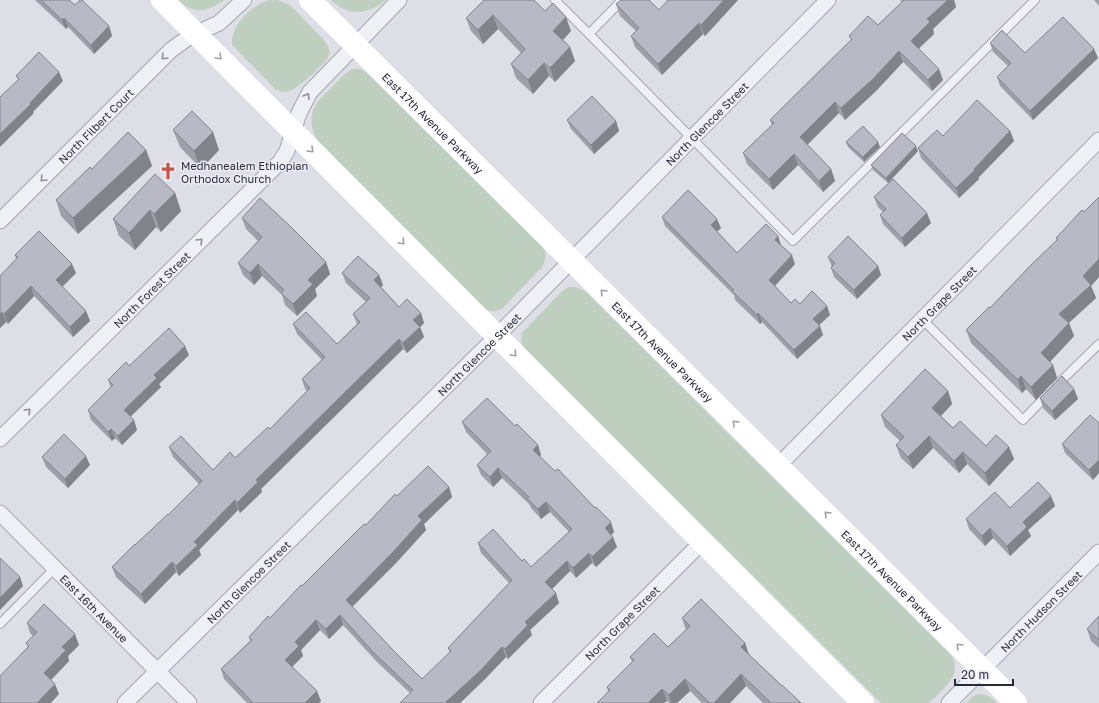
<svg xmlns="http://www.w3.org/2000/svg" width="1099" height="703" viewBox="0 0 1099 703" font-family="'Golos Text',sans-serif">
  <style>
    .green { fill: #bfcfbf }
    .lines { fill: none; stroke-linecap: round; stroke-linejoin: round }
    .service-casing { stroke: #a3a4b0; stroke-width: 10 }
    .minor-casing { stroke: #a3a4b0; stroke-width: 17 }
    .service { stroke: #eff0f5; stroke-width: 8 }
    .minor { stroke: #eff0f5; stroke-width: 15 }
    .secondary { stroke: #fff; stroke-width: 22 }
    .wall { fill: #9e9fa9 }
    .shaded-wall { fill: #81828a }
    .building { fill: #b8b9c5; stroke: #81828a }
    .oneway { stroke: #8c8d98 }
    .oneway2 { stroke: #9e9fa7 }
    .labels { text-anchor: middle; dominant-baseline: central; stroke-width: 3; stroke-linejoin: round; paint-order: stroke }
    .street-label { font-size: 11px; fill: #282a3c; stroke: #ecedf4 }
    .poi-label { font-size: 11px; fill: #282a3c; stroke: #ecedf4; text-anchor: start }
  </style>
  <rect width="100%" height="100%" fill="#dddee6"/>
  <path class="green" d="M179,0H224C208,12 193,15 179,0Z
    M269,0H278L291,6L322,38C326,43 331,49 329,55C328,62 297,89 290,91C284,93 280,91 275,89L232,45C231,25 250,6 269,0Z
    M331,0H386C367,15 349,17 331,0Z
    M352,69H360L366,72L543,247C547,255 546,259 542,267L504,307C496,312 493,313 485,309L318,142C305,118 312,105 331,88C338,81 344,74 352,69Z
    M569,287H576L585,291L951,655C964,675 942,690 929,703H881L524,348L521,341L522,333L562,291Z
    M978,694C987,694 991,697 997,703H966L972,697Z"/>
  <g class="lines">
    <g class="service-casing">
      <path id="service" d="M555,0L589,34L622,0
        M589,34L793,241L1035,0
        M923,320L1023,420L1047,395
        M1057,385L1099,344
        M0,624L55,568"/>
    </g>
    <g class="minor-casing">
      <g id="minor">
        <path id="s1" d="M0,221L171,50L189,37L219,23L244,0"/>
        <path id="s2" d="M0,439L280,162L287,151L299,113L310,92L399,0"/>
        <path id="s3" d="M778,466L1099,140"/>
        <path id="s4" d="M0,513L189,703"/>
        <path id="s5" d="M125,703L497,336L828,0"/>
        <path id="s6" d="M541,703L703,541"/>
        <path id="s7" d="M949,703L1099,552"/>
      </g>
    </g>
    <use href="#service" class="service"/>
    <use href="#minor" class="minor"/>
    <g class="secondary">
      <path d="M162,0L863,703"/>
      <path id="s8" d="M310,0L1016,703"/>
    </g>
  </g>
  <path class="wall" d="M35,0H69L75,5L109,26L112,36L94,54L68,27L66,29Z
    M738,0L705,36L703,34L662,75L635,47L631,36L636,31L620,16L616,4L659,10Z
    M900,0H954L956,7L933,29L934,34L919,48L943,80L932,91L903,62L877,90L845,120L839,113L807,145L831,169L835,181L823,192L798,165L773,190L747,164L743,153L772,125L770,120L851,40L849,36L878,25L902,2Z
    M1094,0H1099V6Z
    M545,11L571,31L563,40L570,47L575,61L555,82L549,76L533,94L516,78L511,64L521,53L498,29L483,44L471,31L466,18Z
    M990,43L1025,53L1094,49L1098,58L1033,120L1000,86L997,77L1008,66L993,52Z
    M567,120L616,121L619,131L594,154L571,129Z
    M173,130L219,150L201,169L180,147Z
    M1010,131L1014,141L978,178L979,179L959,198L921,158L918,148L943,136Z
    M846,142L880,147L864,162L848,147Z
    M146,150L152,166L78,234L61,216L56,200L92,169Z
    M918,151L888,183L873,170L871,165Z
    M175,193L181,211L161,232L156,227L135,250L119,236L113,219Z
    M874,197L931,223L905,247L883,224L880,215L883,212L878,207Z
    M1099,197V277L1091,286L1096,298L1069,323L1074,336L1050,362L1053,365L1057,378L1036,400L1026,389L1022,393L971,343L966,330L990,308L1057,240L1056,238Z
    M662,217L721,228L717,232L737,253L778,236L781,245L795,264L775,286L791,303L827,306L830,315L819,325L823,335L797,359L762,322L760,324L735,300L734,295L665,226Z
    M242,218L326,262L330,274L315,289L317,296L297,316L285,305L282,295L262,276L254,285L243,275L238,263L258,241L246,229Z
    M15,255L76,273L62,287L86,311L90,321L73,337L34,296L8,324L6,322L0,328V276L16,259Z
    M828,257L878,266L881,275L857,299L834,277L831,268L832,267Z
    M342,273L379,275L383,285L381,287L399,307L424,323L420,327L424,337L407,353L403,349L261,489L262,492L240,513L238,510L199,550L201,555L179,576L176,572L145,604L116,577L112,567L135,545L168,515L199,484L173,457L169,447L213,470L235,458L270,429L307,391L305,389L302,379L322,360L297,334L293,324L337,344L357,324L353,314L366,302L346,283Z
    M189,355L159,384L161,387L130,417L134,420L137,430L122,445L115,438L112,441L91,420L88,410L111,388L108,380L129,366Z
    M1074,389L1078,399L1055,420L1043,408L1040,398Z
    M948,391L952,404L941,416L953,428L986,446L1009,447L1014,459L989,486L967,464L959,473L933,448L913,469L901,458L896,445L900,441L885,427L881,415Z
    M1090,415L1093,480L1065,453L1062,444Z
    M462,422L515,426L538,445L541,455L540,457L614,532L611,535L617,547L596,567L592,563L576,578L570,571L552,589L559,603L530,630L532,635L508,659L506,657L485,679L460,703H400L410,693L377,662L343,625L329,639L320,630L301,650L303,656L292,666L321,701L319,703H247L224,679L221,669L250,641L249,637L270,618L397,496L449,487L452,497L424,524L426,530L396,563L352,607L392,649L422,679L450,653L448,648L509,583L481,553L478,543L522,561L531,567L569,532L550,512L541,519L531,508L529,504L502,478L493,487L481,475L477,465L487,454L466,432Z
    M42,457L90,465L68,488L46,467Z
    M1051,496L1055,506L1028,530L1031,536L1010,556L993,538L985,546L969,529L966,519L1010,508Z
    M1099,616V648L1091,641L1087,629Z
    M682,618L745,643L749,655L801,703H763L746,686L730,703H702L690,691L677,703H669L667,701L664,703H597L608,692L607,687L632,662L630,657L668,647L686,630Z
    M27,623L79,645L68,656L69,661L51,680L59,694L28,647L26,643L33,636L30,633Z"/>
  <path class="shaded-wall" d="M724,0H738L705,36L701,25Z
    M948,0H954L956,7L933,29L934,34L915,52L911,41L927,19Z
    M493,15L498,29L483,44L478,30Z
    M566,17L571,31L558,45L553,31Z
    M64,18L68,27L66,29L62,20Z
    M699,23L703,34L662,75L658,64Z
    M109,26L112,36L94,54L91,45Z
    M570,47L575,61L555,82L550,68Z
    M1094,49L1098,58L1033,120L1030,111Z
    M899,51L903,62L877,90L845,120L841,108Z
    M544,63L549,76L533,94L528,80Z
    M939,69L943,80L932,91L928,80Z
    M59,72L63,81L33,112L34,113L0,147V134Z
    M835,102L839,113L804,148L800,137Z
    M616,121L619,131L594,154L591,145Z
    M1010,131L1014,141L978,178L979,179L959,198L956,188Z
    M213,132L219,150L201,169L194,151Z
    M878,142L880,147L864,162L863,157Z
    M916,146L918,151L888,183L886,178Z
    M146,150L152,166L78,234L73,218Z
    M794,154L798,165L773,190L769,179Z
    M831,169L835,181L823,192L819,181Z
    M175,193L181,211L161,232L154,214Z
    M150,210L156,227L135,250L129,233Z
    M927,213L931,223L905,247L902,238Z
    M717,219L721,228L714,234L711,225Z
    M778,236L781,245L775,240Z
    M792,255L795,264L772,289L769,280Z
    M1099,259V277L1091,286L1096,298L1064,327L1059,314L1083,276Z
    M326,262L330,274L315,289L317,296L297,316L293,304L308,280Z
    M72,264L76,273L59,290L56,280Z
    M258,264L262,276L254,285L250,273Z
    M878,266L881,275L857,299L854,290Z
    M379,275L383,285L378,290L374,280Z
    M31,286L34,296L8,324L4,314Z
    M827,306L830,315L816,328L813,319Z
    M86,311L90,321L73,337L70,327Z
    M2,312L6,322L0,328V315Z
    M421,313L424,323L417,330L413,320Z
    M758,313L762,322L760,324L757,315Z
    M1069,323L1074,336L1046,366L1041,353Z
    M820,326L823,335L797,359L794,350Z
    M420,327L424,337L407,353L403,343Z
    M399,339L403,349L261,489L262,492L240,513L237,503L256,480Z
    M185,346L189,355L159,384L161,387L127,420L124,410L154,375Z
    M1053,365L1057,378L1036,400L1031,387Z
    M1021,376L1026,389L1022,393L1018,380Z
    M1074,389L1078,399L1055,420L1052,411Z
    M948,391L952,404L937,420L932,408Z
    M134,420L137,430L122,445L118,436Z
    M111,429L115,438L112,441L108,432Z
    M929,436L933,448L913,469L908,457Z
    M538,445L541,455L537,460L533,450Z
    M1009,447L1014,459L989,486L985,473Z
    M963,452L967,464L959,473L954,461Z
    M86,456L90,465L68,488L65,479Z
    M1099,460V473L1093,480L1089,470Z
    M498,468L502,478L493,487L490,477Z
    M449,487L452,497L424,524L426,530L396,563L349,610L346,600L418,516Z
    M1051,496L1055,506L1028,530L1031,536L1010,556L1007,546L1023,522Z
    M235,500L238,510L199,550L201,555L179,576L176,566L194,542Z
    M546,502L550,512L541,519L538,509Z
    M611,522L614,532L608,538L605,528Z
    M990,528L993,538L985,546L982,536Z
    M613,537L617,547L596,567L592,557Z
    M589,553L592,563L576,578L573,568Z
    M567,561L570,571L549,592L545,582Z
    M172,562L176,572L145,604L141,594Z
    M20,577L23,586L0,610V598Z
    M556,593L559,603L530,630L532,635L508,659L505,649L525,622Z
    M340,615L343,625L329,639L326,629Z
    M316,620L320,630L301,650L303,656L289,670L285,660L295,642Z
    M75,634L79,645L68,656L69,661L48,683L44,673L62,647Z
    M745,643L749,655L741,647Z
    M502,647L506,657L485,679L460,703H446V702Z
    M741,674L746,686L730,703H714Z
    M685,679L690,691L677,703H671L669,695Z
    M55,684L59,694L51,703H37Z
    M662,689L667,701L664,703H648Z
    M317,691L321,701L319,703H305Z"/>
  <path class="building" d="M41,0H69L75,5L80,0H82L109,26L91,45L64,18L62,20Z
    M484,0H534L545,11L553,3L566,17L553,31L570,47L550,68L544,63L528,80L511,64L525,49L493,15L478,30L466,18Z
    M621,0H649L659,10L668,0H724L701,25L699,23L658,64L631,36L639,28L616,4Z
    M904,0H948L927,19L930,22L911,41L939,69L928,80L899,51L873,79L841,108L835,102L800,137L831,169L819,181L794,154L769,179L743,153L774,123L770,120L852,39L849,36L868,16L878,25Z
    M1063,17L1094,49L1030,111L997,77L1011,63L990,43L1002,30L1025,53Z
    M39,52L59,72L30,103L31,104L0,134V97L19,79L16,76Z
    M592,96L616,121L591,145L567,120Z
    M977,100L1010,131L974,169L975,170L956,188L918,148L937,130L943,136Z
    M192,111L213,132L194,151L173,130Z
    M863,126L878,142L863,157L846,142Z
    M128,132L146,150L73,218L56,200L90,167L92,169Z
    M902,133L916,146L886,178L871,165Z
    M155,174L175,193L154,214L150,210L129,233L113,219Z
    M893,179L927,213L902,238L880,215L886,209L874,197Z
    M688,190L717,219L711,225L737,253L766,224L778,236L775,240L792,255L769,280L791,303L795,299L800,304L812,291L827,306L813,319L820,326L794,350L758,313L757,315L732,291L734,290L662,217Z
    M1099,197V259L1083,276L1091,285L1059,314L1069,323L1041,353L1053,365L1031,387L1021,376L1018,380L966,330L989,307L990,308L1030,266L1058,239L1056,238L1082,210L1084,212Z
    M260,198L290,226L326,262L308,280L313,284L293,304L281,293L284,290L258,264L250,273L238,263L262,237L242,218Z
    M39,231L72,264L56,280L86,311L70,327L31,286L4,314L2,312L0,315V276L18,257L15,255Z
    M848,236L878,266L854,290L831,268L835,263L828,257Z
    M358,256L379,275L374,280L399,307L407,299L421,313L413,320L420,327L403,343L399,339L256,480L258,482L237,503L235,500L194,542L198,545L176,566L172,562L141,594L112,567L135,544V545L168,514V515L202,481L169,447L181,436L213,470L230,452L235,458L268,427L270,429L310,388L302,379L325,357L293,324L306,312L337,344L360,322L353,314L370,298L342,273Z
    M169,328L185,346L154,375L157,378L124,410L134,420L118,436L111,429L108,432L88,410L113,385L108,380L126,362L129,366Z
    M925,369L948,391L932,408L953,428L960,421L986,446L996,435L1009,447L985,473L963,452L954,461L929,436L908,457L896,445L904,437L881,415Z
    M1062,376L1074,389L1052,411L1040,398Z
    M487,398L515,426L517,424L538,445L533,450L555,471L558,469L595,508L596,507L611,522L605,528L613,537L592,557L589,553L573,568L567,561L545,582L556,593L525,622L528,625L505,649L502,647L482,669L446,702L447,703H400L413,690L373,652L340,615L326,629L316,620L295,642L299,646L285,660L317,691L305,703H253L221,669L252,640L249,637L268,616L270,618L301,585L302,586L364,524L366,525L395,494L397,496L428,466L449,487L418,516L422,520L393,552L346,600L392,649L422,679L451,651L448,648L512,580L478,543L493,529L522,561L524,559L531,567L572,529L546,502L538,509L527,498L529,497L498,468L490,477L477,465L491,451L462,422Z
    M1090,415L1099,423V460L1089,470L1062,444Z
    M64,434L86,456L65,479L42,457Z
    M1038,482L1051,496L1023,522L1027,527L1007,546L990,528L982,536L966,519L995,492L1010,508Z
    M0,558L20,577L0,598Z
    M701,599L745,643L741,647L782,686V685L801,703H771L741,674L714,703H710L685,679L669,695L662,689L648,703H597L610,690L607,687L634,660L630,657L654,633L668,647L690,626L682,618Z
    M44,604L75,634L62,647L66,650L44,673L55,684L37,703H0V676L29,646L26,643L37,632L27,623Z
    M1099,616V640L1087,629Z"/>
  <defs><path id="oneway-chevron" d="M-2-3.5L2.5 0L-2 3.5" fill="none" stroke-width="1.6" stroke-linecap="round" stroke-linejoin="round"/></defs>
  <g class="oneway">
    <use href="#oneway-chevron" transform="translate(164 57) rotate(135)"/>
    <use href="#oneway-chevron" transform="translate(307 96) rotate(-60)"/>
    <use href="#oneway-chevron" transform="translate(43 179) rotate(135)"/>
    <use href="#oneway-chevron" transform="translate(200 241) rotate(-45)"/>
    <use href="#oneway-chevron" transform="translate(28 411) rotate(-45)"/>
  </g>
  <g class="oneway2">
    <use href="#oneway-chevron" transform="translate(219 57) rotate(45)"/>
    <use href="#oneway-chevron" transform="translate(311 150) rotate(45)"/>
    <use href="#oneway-chevron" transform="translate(402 242) rotate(45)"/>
    <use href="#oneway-chevron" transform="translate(603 292) rotate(-135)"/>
    <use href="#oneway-chevron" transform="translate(514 354) rotate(45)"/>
    <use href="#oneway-chevron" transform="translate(735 423) rotate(-135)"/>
    <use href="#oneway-chevron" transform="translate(827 514) rotate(-135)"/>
    <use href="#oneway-chevron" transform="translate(959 646) rotate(-135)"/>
  </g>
  <defs>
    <g id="church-bare" transform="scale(1.38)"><path d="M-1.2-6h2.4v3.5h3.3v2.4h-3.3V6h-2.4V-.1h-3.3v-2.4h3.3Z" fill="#c55748" stroke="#ecedf4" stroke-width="2.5" paint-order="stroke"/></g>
  </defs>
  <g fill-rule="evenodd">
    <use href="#church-bare" x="168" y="171"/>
  </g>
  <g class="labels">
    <g class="street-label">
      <text stroke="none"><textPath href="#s8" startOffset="174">East 17th Avenue Parkway</textPath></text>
      <text stroke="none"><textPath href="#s5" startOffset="821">North Glencoe Street</textPath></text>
      <text stroke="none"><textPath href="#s1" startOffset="135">North Filbert Court</textPath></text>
      <text stroke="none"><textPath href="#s2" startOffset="213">North Forest Street</textPath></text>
      <text stroke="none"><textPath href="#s3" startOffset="229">North Grape Street</textPath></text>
      <text stroke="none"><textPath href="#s8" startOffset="498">East 17th Avenue Parkway</textPath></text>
      <text stroke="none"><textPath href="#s5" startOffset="497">North Glencoe Street</textPath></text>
      <text stroke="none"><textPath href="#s8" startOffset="822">East 17th Avenue Parkway</textPath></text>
      <text stroke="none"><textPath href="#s5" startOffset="173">North Glencoe Street</textPath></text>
      <text stroke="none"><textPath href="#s4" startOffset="134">East 16th Avenue</textPath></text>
      <text stroke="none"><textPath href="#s7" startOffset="130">North Hudson Street</textPath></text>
      <text stroke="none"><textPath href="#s6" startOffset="114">North Grape Street</textPath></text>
    </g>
    <g class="poi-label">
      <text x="181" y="165">Medhanealem Ethiopian<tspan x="181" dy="13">Orthodox Church</tspan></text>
    </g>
  </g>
  <path d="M955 679v6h58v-6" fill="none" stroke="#282a3c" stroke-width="2"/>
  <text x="961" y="679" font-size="12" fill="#282a3c" stroke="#ecedf4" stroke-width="3" paint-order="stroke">20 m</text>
</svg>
